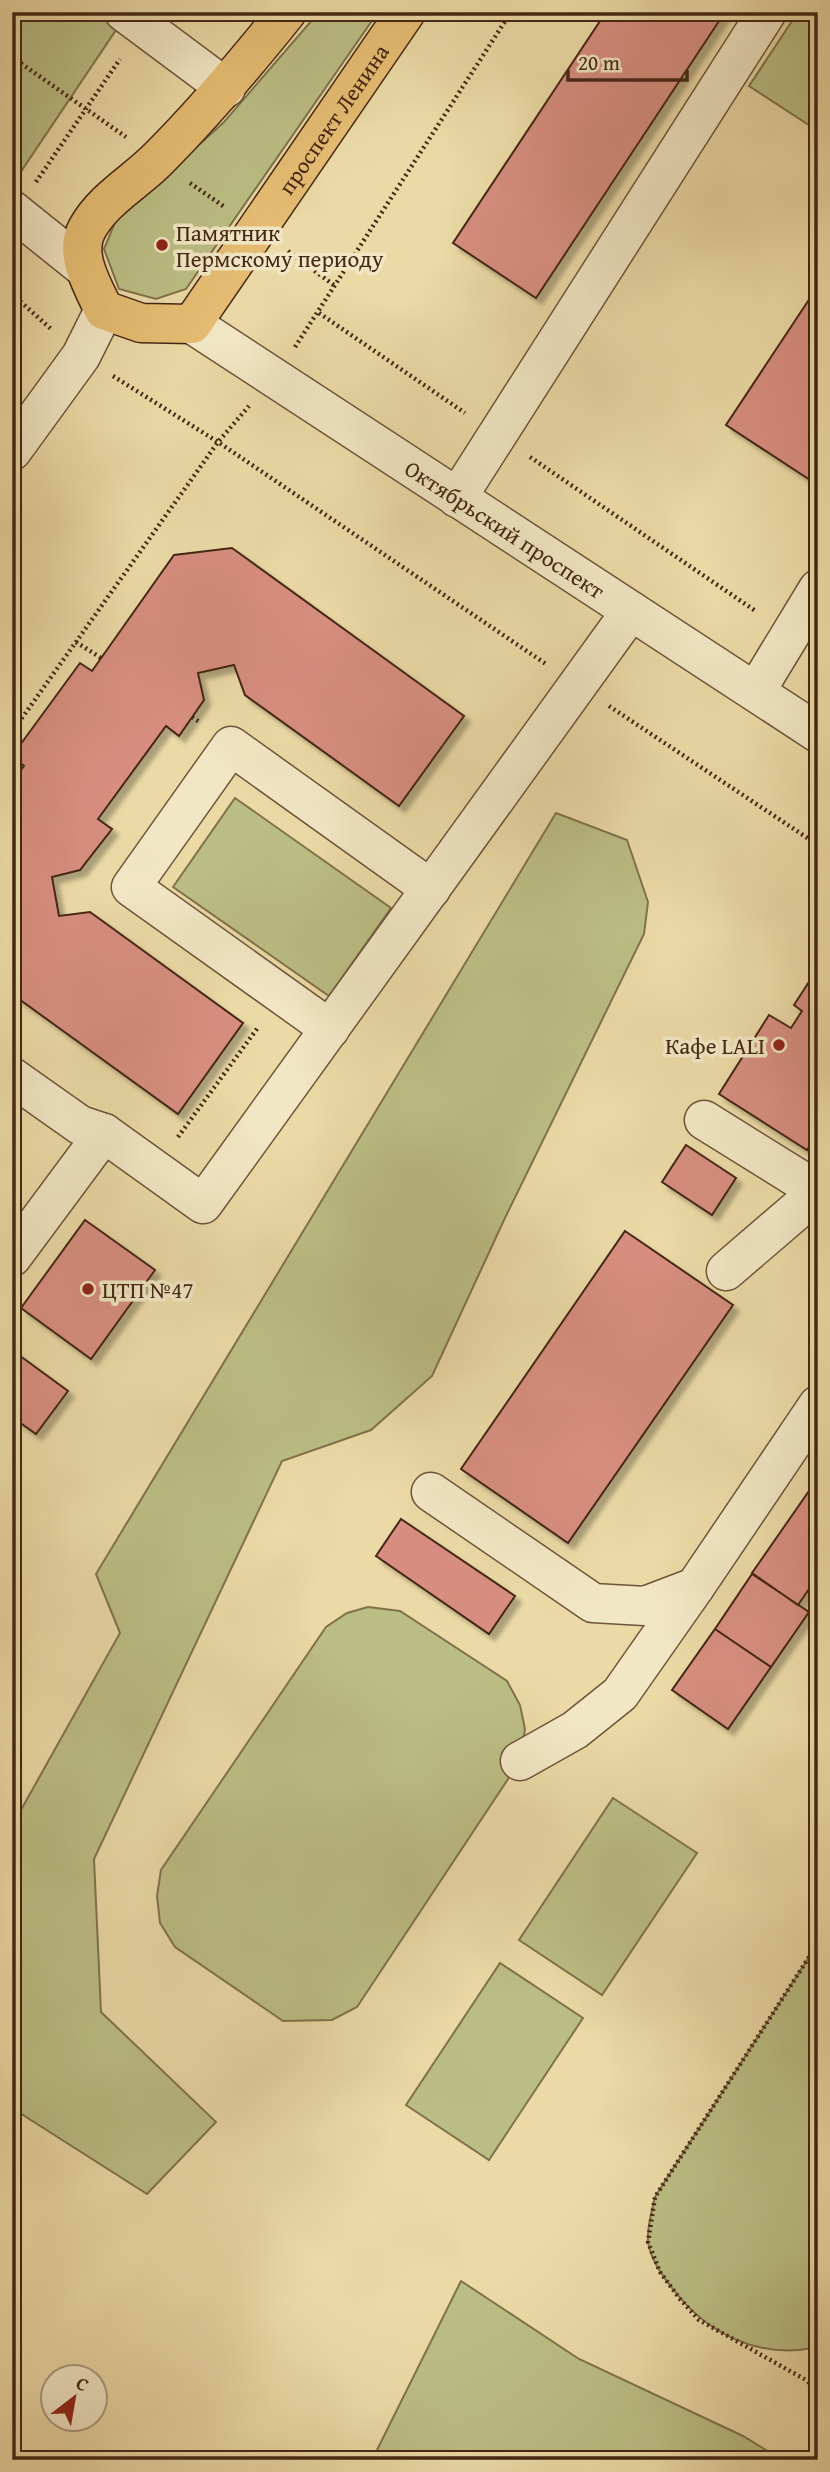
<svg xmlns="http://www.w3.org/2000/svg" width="830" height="2472" viewBox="0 0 830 2472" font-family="'Gentium Book Plus',serif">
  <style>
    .green { fill: #bbbe84; stroke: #80724c; stroke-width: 2 }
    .building { fill: #d78e80; stroke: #452715; stroke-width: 2; filter: url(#shadow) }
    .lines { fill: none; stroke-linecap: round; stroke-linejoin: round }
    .minor-casing { stroke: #6e5439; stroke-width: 41 }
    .major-casing { stroke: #452715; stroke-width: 41 }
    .path { stroke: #452715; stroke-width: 4.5; stroke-dasharray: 2 3.5; stroke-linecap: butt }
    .minor { stroke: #f2e7c5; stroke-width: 38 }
    .major { stroke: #e6bd73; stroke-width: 38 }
    .poi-dot { fill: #8f2418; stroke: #f2e7c5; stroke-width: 2.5 }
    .labels { text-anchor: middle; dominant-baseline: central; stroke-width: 7; stroke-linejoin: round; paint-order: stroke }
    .street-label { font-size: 23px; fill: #452715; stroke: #f2e7c5 }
    .poi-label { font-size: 23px; fill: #452715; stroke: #f2e7c5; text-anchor: start }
  </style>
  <defs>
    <filter id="shadow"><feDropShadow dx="6" dy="6" stdDeviation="2" flood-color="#0004"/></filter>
  </defs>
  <rect width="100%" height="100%" fill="#ebdaa6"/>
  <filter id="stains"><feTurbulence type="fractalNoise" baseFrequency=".00286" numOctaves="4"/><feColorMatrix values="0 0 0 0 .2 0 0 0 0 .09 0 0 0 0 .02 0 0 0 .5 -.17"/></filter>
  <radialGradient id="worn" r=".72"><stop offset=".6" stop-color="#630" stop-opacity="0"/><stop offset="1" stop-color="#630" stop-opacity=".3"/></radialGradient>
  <path class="green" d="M12,12H108L122,21L12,185Z
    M319,12H378L186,289L156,299L119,289L104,249L116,220L224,122Z
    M798,12H818V131L749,86Z
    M235,798L391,908L329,996L173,887Z
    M556,813L627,840L648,902L644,934L504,1220L432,1376L371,1430L282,1461L94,1859L101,2012L216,2122L147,2194L12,2108V1826L120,1633L96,1574Z
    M368,1607L400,1611L507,1681L520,1705L525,1729L520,1761L357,2007L332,2020L283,2021L175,1947L160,1923L157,1896L161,1870L326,1627L347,1613Z
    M613,1798L697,1853L602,1995L519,1940Z
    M818,1943V2347C759,2360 707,2334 672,2288C662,2275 649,2257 648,2240C647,2226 652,2211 655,2197Z
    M500,1963L583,2018L489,2160L406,2105Z
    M461,2281L579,2359L743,2436L782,2460H372Z"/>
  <path class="building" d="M606,12H725L536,298L453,243Z
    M818,286V469L810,480L726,425Z
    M232,548L464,716L399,806L245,695L234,665L198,673L204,700L179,736L166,726L98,819L112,829L80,870L52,877L59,916L90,912L243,1023L178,1114L12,994V782L24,766L12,756L80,663L92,671L174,555Z
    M818,968V1133L807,1150L719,1094L769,1015L791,1028L802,1011L794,1005Z
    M686,1145L736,1178L712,1215L662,1182Z
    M85,1220L155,1270L91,1359L21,1308Z
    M625,1231L733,1305L568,1543L461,1469Z
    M12,1350L68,1391L36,1434L12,1417Z
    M818,1478V1576L798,1605L752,1573Z
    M401,1519L515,1596L489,1634L376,1556Z
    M752,1574L809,1612L771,1667L715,1629Z
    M715,1629L771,1667L728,1729L672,1690Z"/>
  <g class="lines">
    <g class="minor-casing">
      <g id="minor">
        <path d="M124,12L226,88"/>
        <path d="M12,210L83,267"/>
        <path id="s1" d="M192,324L818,733"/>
        <path d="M12,451L81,356L104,310"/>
        <path d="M457,498L767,12"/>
        <path d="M756,691L818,589"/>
        <path d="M330,1029L131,887L231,746L431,889"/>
        <path d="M12,1077L80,1125L104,1133L203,1204L631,611"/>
        <path d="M704,1120L818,1191"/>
        <path d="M12,1257L104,1133"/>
        <path d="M726,1271L818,1192"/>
        <path d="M431,1492L593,1603L645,1606L695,1587L818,1405"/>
        <path d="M520,1761L575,1730L620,1694L695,1587"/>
      </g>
    </g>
    <g class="major-casing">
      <g id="major">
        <path id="s2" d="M287,12C246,63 205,112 159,158C137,181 103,199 87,229C73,254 93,287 104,310L141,323L192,324L406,12"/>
      </g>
    </g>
    <path class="path" d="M12,57L126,137
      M36,182L120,59
      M190,183L226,208
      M288,251L335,286
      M12,294L51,329
      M319,313L465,413
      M295,347L511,12
      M113,376L218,442L546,664
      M530,457L757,612
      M76,642L101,658
      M609,706L818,845
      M192,717L201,723
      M12,732L218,442L249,406
      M178,1137L259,1026
      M818,1943L655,2197L648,2242L660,2272L680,2299L699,2320L806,2380L818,2390"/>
    <use href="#minor" class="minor"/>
    <use href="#major" class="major"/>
  </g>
  <g class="poi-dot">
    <circle cx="162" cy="245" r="7"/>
    <circle cx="779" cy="1045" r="7"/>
    <circle cx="88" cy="1289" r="7"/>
  </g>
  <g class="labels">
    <g class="street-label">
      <text stroke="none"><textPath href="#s2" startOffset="721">проспект Ленина</textPath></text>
      <text stroke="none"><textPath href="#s1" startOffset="374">Октябрьский проспект</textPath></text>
    </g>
    <g class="poi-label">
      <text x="176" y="232">Памятник<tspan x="176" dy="26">Пермскому периоду</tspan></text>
      <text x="765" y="1045" text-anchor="end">Кафе LALI</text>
      <text x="102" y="1289">ЦТП №47</text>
    </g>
  </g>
  <rect width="830" height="2472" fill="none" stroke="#ebdaa6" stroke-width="42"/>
  <rect x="14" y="14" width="802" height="2444" fill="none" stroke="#452715" stroke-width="3.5"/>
  <rect x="21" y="21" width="788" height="2430" fill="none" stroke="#452715" stroke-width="2"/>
  <g transform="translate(74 2398) rotate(31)"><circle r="33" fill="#f2e7c5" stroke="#ad9a7f" stroke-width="2"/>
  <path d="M0-5L12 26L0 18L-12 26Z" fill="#8f2418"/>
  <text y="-10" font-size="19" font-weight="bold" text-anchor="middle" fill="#452715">С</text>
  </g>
  <path d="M568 70v10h119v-10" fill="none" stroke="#452715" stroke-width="3.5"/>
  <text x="578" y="70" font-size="21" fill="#452715" stroke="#f2e7c5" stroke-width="5" paint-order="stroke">20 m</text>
  <rect width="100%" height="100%" filter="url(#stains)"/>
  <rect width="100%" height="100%" fill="url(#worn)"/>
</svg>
